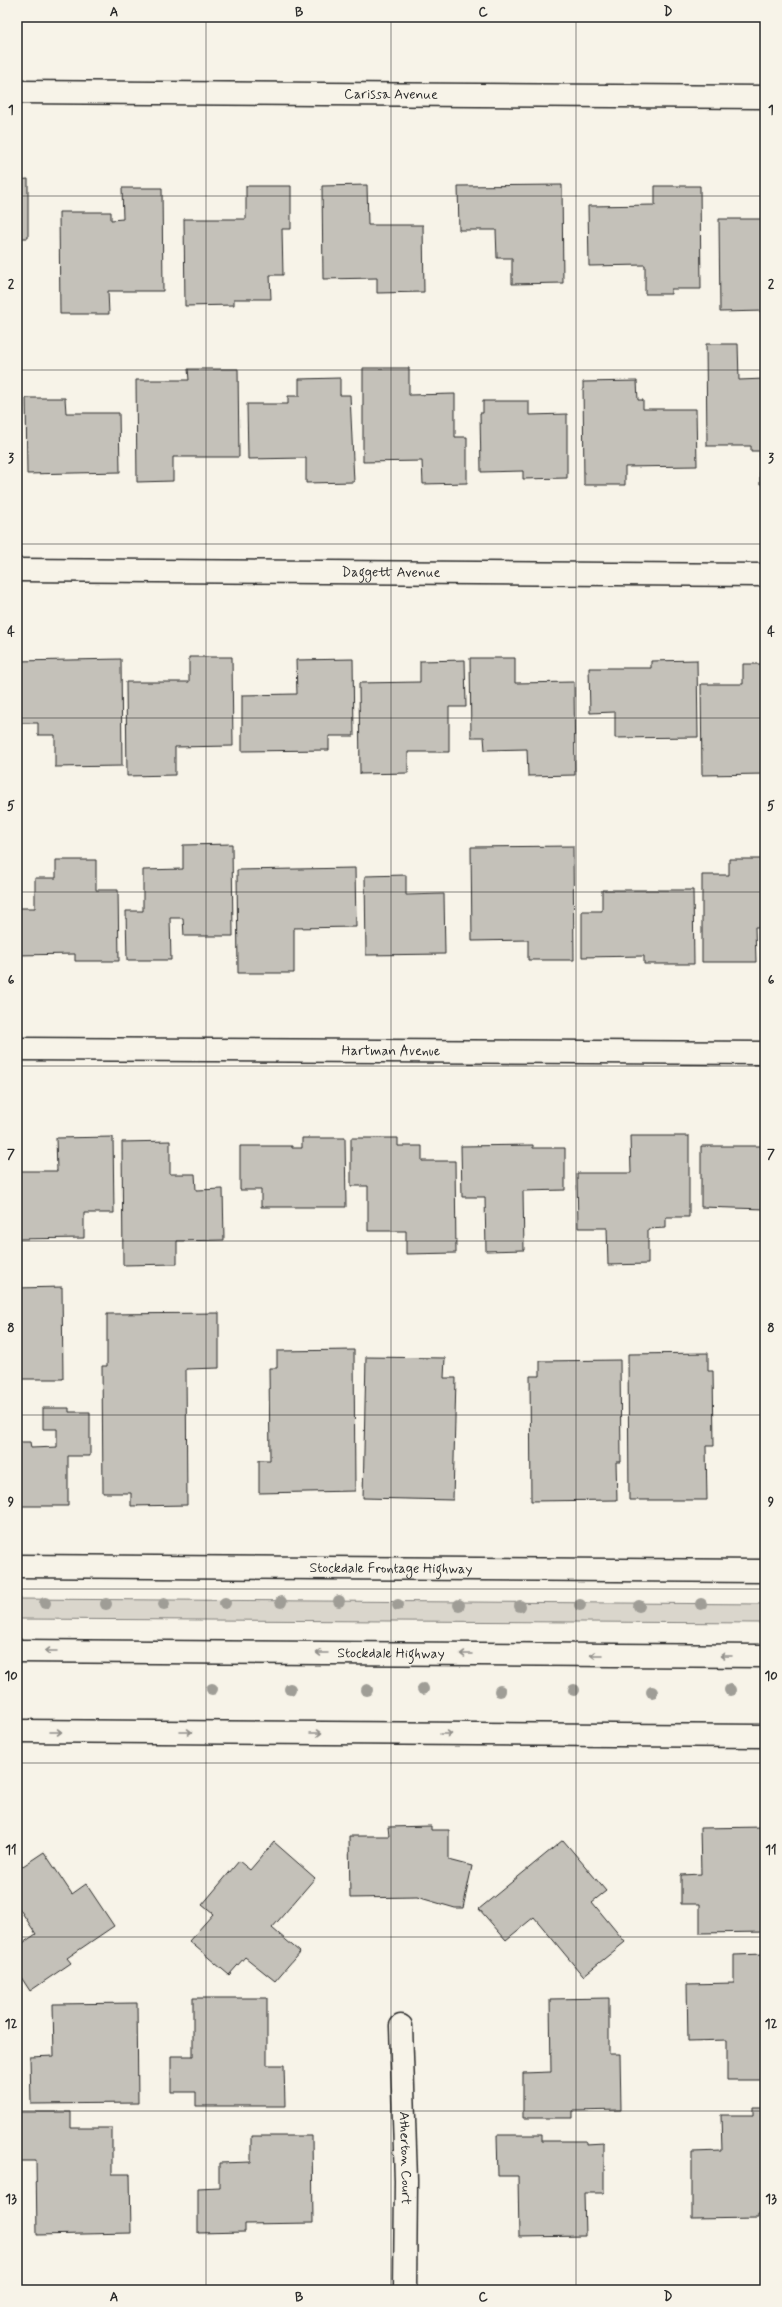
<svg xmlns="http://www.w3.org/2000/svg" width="782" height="2307" viewBox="0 0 782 2307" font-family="Mynerve,sans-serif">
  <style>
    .green { fill: #dad6cc; stroke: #82807c }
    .building { fill: #c4c1b9; stroke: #2b2b2b }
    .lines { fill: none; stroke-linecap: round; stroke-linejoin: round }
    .minor-casing { stroke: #2b2b2b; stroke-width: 25 }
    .major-casing { stroke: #2b2b2b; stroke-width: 25 }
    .minor { stroke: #f7f3e8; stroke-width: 22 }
    .major { stroke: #f7f3e8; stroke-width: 22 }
    .tree { fill: #9f9d96 }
    .oneway { stroke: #918f8a }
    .grid { fill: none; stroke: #2b2b2b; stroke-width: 1; stroke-opacity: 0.55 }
    .labels { text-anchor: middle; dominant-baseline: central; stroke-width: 4; stroke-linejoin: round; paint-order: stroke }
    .street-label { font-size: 14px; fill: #2b2b2b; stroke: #f7f3e8 }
    .neatline { fill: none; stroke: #2b2b2b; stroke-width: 1.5 }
    .grid-label { font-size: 13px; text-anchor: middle; font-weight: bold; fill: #2b2b2b }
  </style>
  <rect width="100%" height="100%" fill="#f7f3e8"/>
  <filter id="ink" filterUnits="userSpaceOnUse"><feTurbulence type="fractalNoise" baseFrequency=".025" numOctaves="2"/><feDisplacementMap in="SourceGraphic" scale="8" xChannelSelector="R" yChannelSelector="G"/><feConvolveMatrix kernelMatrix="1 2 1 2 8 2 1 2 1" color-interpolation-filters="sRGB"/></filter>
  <g filter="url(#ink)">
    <path class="green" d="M17,1599L765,1604V1623L17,1619Z"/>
    <path class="building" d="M28,179V238H17V180Z
      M367,185L368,225H423L424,292L377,293V278L323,279L322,186Z
      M562,185L563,283L512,284V258H497L496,230H459L458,186Z
      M246,186H291V229H282L283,275H270L271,299H234V305L185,306L184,219H246Z
      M655,186H700L701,289H671V294H645V265L589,266L588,206L655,205Z
      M122,188H162L163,291H108L109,314H60L59,212H111V220L123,219Z
      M719,219H765V311L720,312Z
      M706,344H738L739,380L765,379V484H760V451H751V446H707Z
      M363,368H409V395L455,394V437H467V483L423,484L422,461L363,462Z
      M188,369H238L239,457H173V481L137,482L136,380H189Z
      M340,378V395H350L354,482L306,483V458L248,459L247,404H288V396H299V379Z
      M637,381L638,400H643V409H696L697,466L625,467V485H584L583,382Z
      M26,398H65L66,413H119L120,472L27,474Z
      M483,401H529V415L567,414V478L523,479V471L481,472L480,413H483Z
      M189,657H232L233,746L175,747V775L127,776L126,682H189Z
      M470,658H515V683L574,682L575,775L528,776L527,749L485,750L484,737H471Z
      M121,659L122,766L55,767V735H38V723H17V661Z
      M353,659L354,736H329V750L242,751V695L297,694L296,660Z
      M465,660L466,707H449V752H408V773L360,774L359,683L420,682V661Z
      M697,660L698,737L615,738V712L590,713L589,668H651V661Z
      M743,664H765V774L702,775L701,684H743Z
      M232,844L233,936H184L183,918H170L171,960H127L126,911H143V870L183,869V845Z
      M573,846L574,960H528V940L472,941L471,847Z
      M729,859H765V927H755L756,962H702V875H729Z
      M56,860H96V890H118L119,961H75V954L17,955V908H35V878H56Z
      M355,868L356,927L294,928V973H238L237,870Z
      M406,875V895L444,894L445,954L366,955L365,876Z
      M602,890H693L694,964H644V956L582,957V911H602Z
      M630,1136H689V1217H666V1228L648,1229V1264L608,1265L607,1228H578L577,1173H631Z
      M113,1137L114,1213H84V1238L17,1239V1171H57L56,1138Z
      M302,1138H345L346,1207H261V1190H240V1146H292V1148H302Z
      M351,1138H398V1146H422V1161H455L456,1253L406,1254V1231H368V1186H351Z
      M170,1141V1174H195L196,1190L223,1189L224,1240L177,1241V1264L123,1265L122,1142Z
      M533,1145V1148H565V1190L523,1191L524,1250L486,1251L485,1197H462L461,1146Z
      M701,1146H762V1149H765V1209L701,1207Z
      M62,1287L63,1379H17V1288Z
      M219,1313V1368L186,1369L187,1505L131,1506V1493H103L102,1366H107V1314Z
      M354,1350L355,1491L259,1493V1460H270L269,1368H277V1351Z
      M708,1353V1371H713L714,1446H706L707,1500H629L628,1354Z
      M366,1357L445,1358L444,1378H456L453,1500L363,1498Z
      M620,1360L621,1462H616L617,1500L531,1501L530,1376H540V1361Z
      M43,1408H69V1412H90V1456H68V1506H17V1442H30L31,1448L57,1447V1429H43Z
      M431,1826V1830H449V1860L472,1866L463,1908H455L417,1897L350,1898L349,1836H389L388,1827Z
      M765,1827V1932L700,1933V1904H681V1875L701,1874L700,1828Z
      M563,1840L606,1891L592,1902L625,1942L583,1976L534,1917L506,1940L479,1909Z
      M274,1842L315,1878L272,1928L300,1952L275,1981L245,1957L229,1975L189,1941L213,1914L202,1905L239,1861L250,1870Z
      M44,1852L72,1894L86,1884L114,1926L67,1958L71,1963L30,1991L17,1971V1947L36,1934L17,1905V1870Z
      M765,1954V2080H727V2040L688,2041L687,1984L734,1983V1955Z
      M193,1998H267V2065H284L285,2106H196V2092H171V2056H193Z
      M609,1998V2054H620L621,2110L573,2111V2118H523V2073L551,2072L550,1999Z
      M137,2003L138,2103L31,2104L30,2057L54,2056L53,2004Z
      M753,2107H765V2215H758V2218L692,2219V2152L722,2151L721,2115H753Z
      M17,2112H71V2128H112V2174H130L131,2233L37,2235L36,2161H17Z
      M497,2135H542V2141H586V2144L604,2143V2193H584L585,2236L519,2237L518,2176H498Z
      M251,2136H312L313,2223L245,2224V2232L198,2233V2188L219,2187V2163L251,2162Z"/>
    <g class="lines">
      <g class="minor-casing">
        <g id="minor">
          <path id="s1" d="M17,92L765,97"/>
          <path id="s2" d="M17,570L765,575"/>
          <path id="s3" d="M17,1049L765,1053"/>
          <path id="s4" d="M17,1566L765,1571"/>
          <path id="s5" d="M401,2026L406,2180L405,2290"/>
        </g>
      </g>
      <g class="major-casing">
        <g id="major">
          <path id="s6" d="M17,1651L765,1656"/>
          <path d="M17,1731L765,1736"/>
        </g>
      </g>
      <use href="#minor" class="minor"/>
      <use href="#major" class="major"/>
    </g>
    <g class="tree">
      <circle cx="339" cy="1601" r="6"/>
      <circle cx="281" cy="1602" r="6"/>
      <circle cx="45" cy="1603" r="6"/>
      <circle cx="225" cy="1603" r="6"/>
      <circle cx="106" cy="1604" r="6"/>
      <circle cx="164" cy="1604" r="6"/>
      <circle cx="701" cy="1604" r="6"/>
      <circle cx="398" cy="1605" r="6"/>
      <circle cx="459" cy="1605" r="6"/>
      <circle cx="580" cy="1605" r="6"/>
      <circle cx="520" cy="1606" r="6"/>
      <circle cx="639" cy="1606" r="6"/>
      <circle cx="212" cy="1689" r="6"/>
      <circle cx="290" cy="1689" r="6"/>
      <circle cx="423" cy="1689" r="6"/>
      <circle cx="367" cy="1690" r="6"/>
      <circle cx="574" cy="1690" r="6"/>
      <circle cx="730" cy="1690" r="6"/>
      <circle cx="500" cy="1691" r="6"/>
      <circle cx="652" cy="1692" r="6"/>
    </g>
    <defs><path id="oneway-shaft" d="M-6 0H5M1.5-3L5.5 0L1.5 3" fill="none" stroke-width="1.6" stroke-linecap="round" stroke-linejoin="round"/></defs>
    <g class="oneway">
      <use href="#oneway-shaft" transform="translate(51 1651) rotate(-180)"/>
      <use href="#oneway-shaft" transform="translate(322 1653) rotate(-180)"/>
      <use href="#oneway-shaft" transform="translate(466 1654) rotate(-180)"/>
      <use href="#oneway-shaft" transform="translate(596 1655) rotate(-180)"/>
      <use href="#oneway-shaft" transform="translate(726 1656) rotate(-180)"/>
      <use href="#oneway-shaft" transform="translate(56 1732)"/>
      <use href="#oneway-shaft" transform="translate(186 1732)"/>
      <use href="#oneway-shaft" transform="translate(316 1733)"/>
      <use href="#oneway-shaft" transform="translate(446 1734)"/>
    </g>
  </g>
  <path class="grid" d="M206,17V2290M391,17V2290M576,17V2290M17,196H765M17,370H765M17,544H765M17,718H765M17,892H765M17,1066H765M17,1241H765M17,1415H765M17,1589H765M17,1763H765M17,1937H765M17,2111H765"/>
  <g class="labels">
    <g class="street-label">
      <text stroke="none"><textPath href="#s1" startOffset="374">Carissa Avenue</textPath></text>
      <text stroke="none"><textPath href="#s2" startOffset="374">Daggett Avenue</textPath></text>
      <text stroke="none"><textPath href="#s3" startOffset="374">Hartman Avenue</textPath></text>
      <text stroke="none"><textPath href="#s4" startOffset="374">Stockdale Frontage Highway</textPath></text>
      <text stroke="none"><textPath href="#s6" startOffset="374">Stockdale Highway</textPath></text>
      <text stroke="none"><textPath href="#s5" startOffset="132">Atherton Court</textPath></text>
    </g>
  </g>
  <rect width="782" height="2307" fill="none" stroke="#f7f3e8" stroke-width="44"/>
  <rect x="22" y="22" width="738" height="2263" class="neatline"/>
  <g class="grid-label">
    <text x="114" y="16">A</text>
    <text x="299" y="16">B</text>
    <text x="483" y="16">C</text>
    <text x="668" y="16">D</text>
    <text x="11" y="114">1</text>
    <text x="771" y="114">1</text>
    <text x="11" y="288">2</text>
    <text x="771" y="288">2</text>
    <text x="11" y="462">3</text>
    <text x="771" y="462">3</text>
    <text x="11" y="636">4</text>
    <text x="771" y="636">4</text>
    <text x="11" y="810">5</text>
    <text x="771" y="810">5</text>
    <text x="11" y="984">6</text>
    <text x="771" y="984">6</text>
    <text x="11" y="1158">7</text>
    <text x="771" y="1158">7</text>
    <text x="11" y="1332">8</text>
    <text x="771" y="1332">8</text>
    <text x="11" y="1506">9</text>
    <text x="771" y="1506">9</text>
    <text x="11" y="1680">10</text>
    <text x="771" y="1680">10</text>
    <text x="11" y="1854">11</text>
    <text x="771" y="1854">11</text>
    <text x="11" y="2028">12</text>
    <text x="771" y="2028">12</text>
    <text x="11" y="2203">13</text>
    <text x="771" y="2203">13</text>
    <text x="114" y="2301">A</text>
    <text x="299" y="2301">B</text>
    <text x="483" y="2301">C</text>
    <text x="668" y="2301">D</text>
  </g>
</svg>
